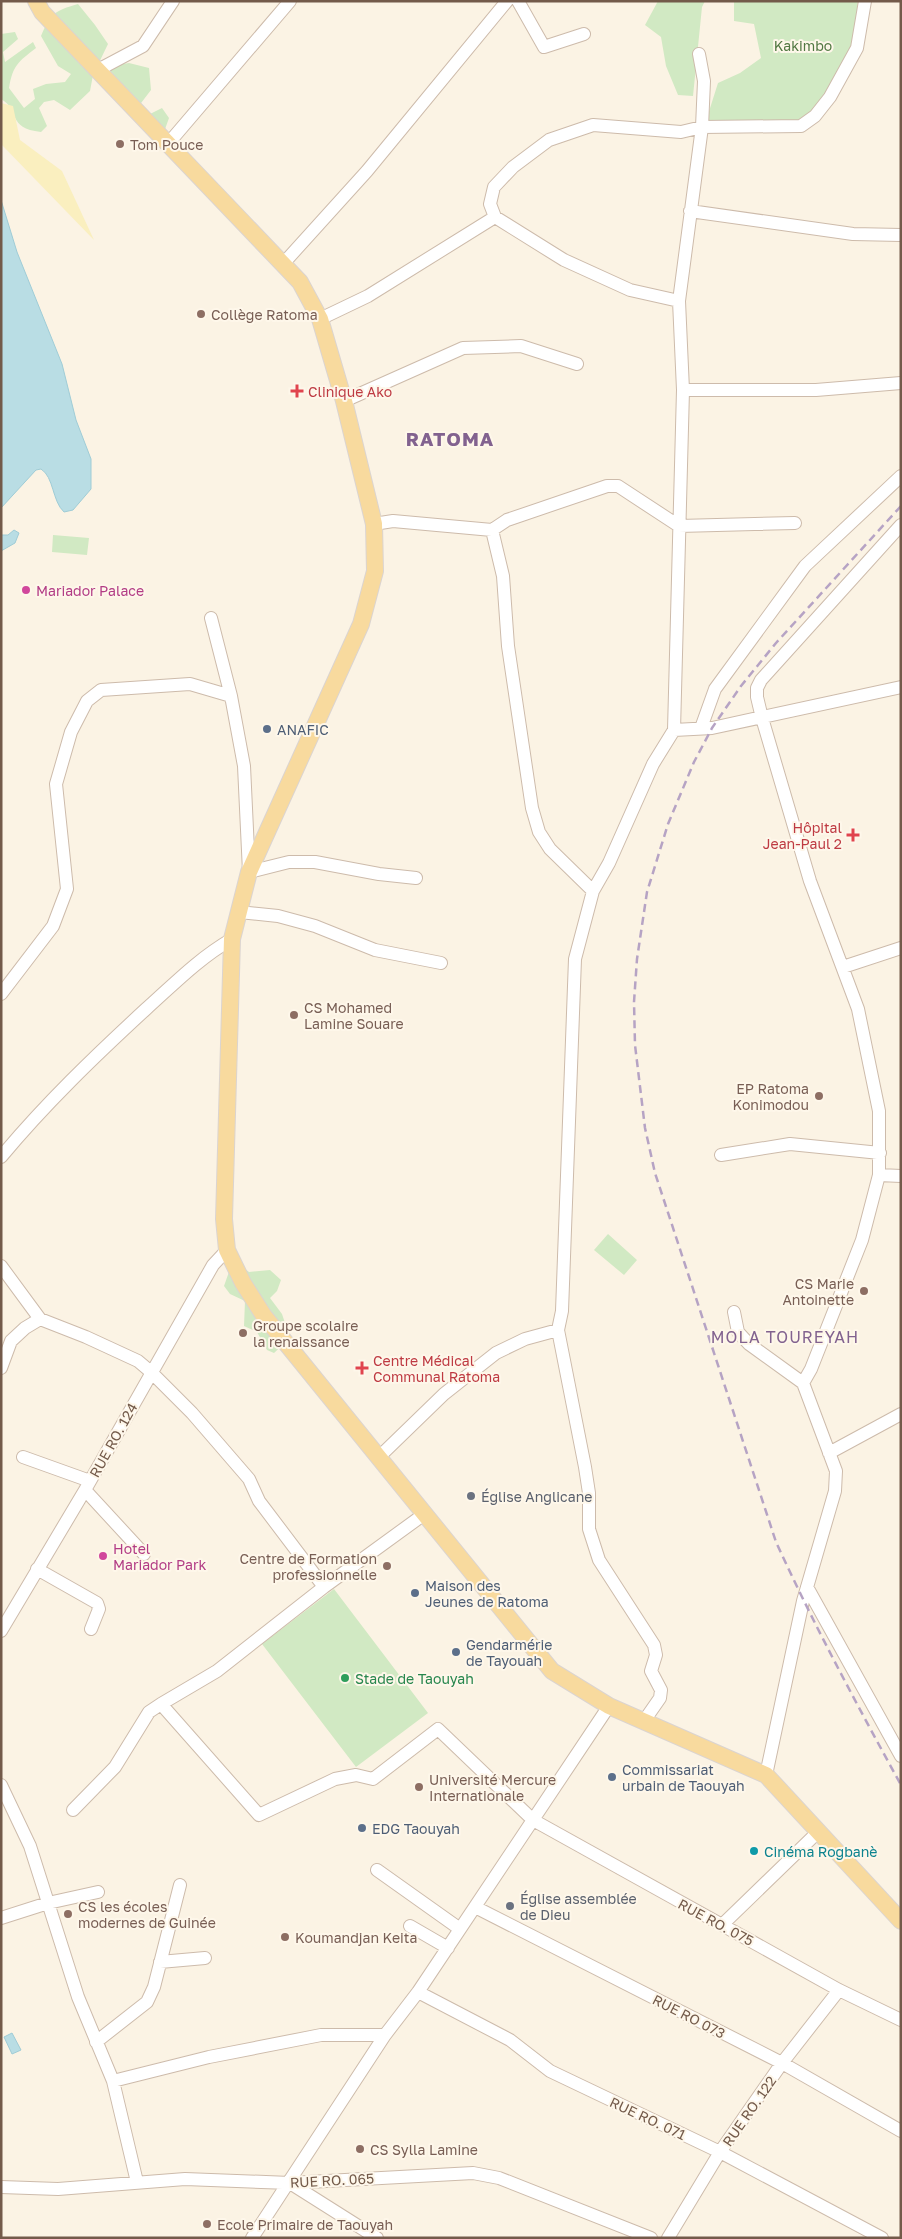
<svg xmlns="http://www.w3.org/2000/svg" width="902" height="2239" viewBox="0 0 902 2239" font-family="'Golos Text',sans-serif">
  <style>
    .green { fill: #d1e9c3 }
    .sand { fill: #faefbf }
    .water { fill: #b9dde4; stroke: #9fccd6 }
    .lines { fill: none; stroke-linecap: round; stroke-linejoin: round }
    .minor-casing { stroke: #cdbbab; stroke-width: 14 }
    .major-casing { stroke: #dbd4d0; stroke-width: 18 }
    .minor { stroke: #fff; stroke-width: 12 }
    .major { stroke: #f8da9e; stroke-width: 16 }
    .rail { stroke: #b6a3c4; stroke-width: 2.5; stroke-dasharray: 8 5; stroke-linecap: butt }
    .education-dot { fill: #8d6e63; stroke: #fef7ea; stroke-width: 2 }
    .health-dot { fill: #e0444e; stroke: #fef7ea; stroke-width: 2 }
    .hotel-dot { fill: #d1479c; stroke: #fef7ea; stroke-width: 2 }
    .service-dot { fill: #5c6f8a; stroke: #fef7ea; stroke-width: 2 }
    .worship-dot { fill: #6b7280; stroke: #fef7ea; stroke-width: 2 }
    .leisure-dot { fill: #2e9e5b; stroke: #fef7ea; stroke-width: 2 }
    .culture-dot { fill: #0f9aa8; stroke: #fef7ea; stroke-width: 2 }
    .labels { text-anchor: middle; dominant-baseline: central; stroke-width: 4; stroke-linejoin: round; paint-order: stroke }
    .park-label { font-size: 14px; fill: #517842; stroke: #fef7ea }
    .education-label { font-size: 14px; fill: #785e54; stroke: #fef7ea; text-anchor: start }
    .health-label { font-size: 14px; fill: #be3a42; stroke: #fef7ea; text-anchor: start }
    .hotel-label { font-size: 14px; fill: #b23c85; stroke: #fef7ea; text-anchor: start }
    .service-label { font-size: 14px; fill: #4e5e75; stroke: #fef7ea; text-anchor: start }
    .street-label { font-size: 14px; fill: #735a4a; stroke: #fef7ea }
    .worship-label { font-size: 14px; fill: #5b616d; stroke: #fef7ea; text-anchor: start }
    .leisure-label { font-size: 14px; fill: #27864d; stroke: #fef7ea; text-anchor: start }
    .culture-label { font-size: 14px; fill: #0d838f; stroke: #fef7ea; text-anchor: start }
    .quarter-label { font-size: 16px; letter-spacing: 1px; fill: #82628f; stroke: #fef7ea }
    .district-label { font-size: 19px; font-weight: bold; letter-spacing: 1px; fill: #82628f; stroke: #fef7ea }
  </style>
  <rect width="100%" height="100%" fill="#fbf3e4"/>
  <path class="green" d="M658,1H705L702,7L693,96L678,95L666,66L661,37L645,25Z
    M734,1H858L853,43L830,90L803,122L705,124L718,83L740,73L761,58L754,24L734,21Z
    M78,4L95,25L108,44L93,75L90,91L70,110L54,100L44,102L39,108L47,126L41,132C6,128 21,110 1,99V34L15,32L18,39L3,52L5,62L33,42L36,48C18,62 13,65 9,88L24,108L35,99L33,89L46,84L65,82L71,74L58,66L41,36C51,13 54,11 78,4Z
    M129,63L149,68L151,90L138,107L104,87L110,66Z
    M162,108L169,118L164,132L146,116Z
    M53,535L89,538L87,555L52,552Z
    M608,1234L637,1260L624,1275L594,1250Z
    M240,1265L249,1272L270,1270L281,1280L277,1291L270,1298L282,1314L290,1338L274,1353L267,1350L257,1332L244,1326L245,1301L230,1294L224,1286L230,1269Z
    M334,1589L428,1713L356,1767L262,1644Z"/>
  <path class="sand" d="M1,103L13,106L20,140L62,171L94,240L1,144Z"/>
  <path class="water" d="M1,200L17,252L62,364L76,420L91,459V489L73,510L64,512C52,501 54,477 41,469L36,470L1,508Z
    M14,530L19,533L15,543L1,551V535H8Z
    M12,2033L21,2050L12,2054L4,2037Z"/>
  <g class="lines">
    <g class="minor-casing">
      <path id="minor" d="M518,1L544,47L584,34
        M96,71L143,46L173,1
        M167,145L290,1
        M690,211L853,234L901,235
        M495,217L490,204L494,187L513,167L549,140L593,125L681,132L702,127L801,126L815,116L830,97L857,48L865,1
        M282,265L367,171L507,1
        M320,319L368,296L495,217L564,260L630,290L679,301
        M683,390H816L901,383
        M344,401L463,348L521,346L577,364
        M374,524L393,521L492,530
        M211,618L231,696
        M701,728L715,689L805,566L901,476
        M674,730L712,728L901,687
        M593,891L550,849L539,832L532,808L508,646L503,576L492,530L507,520L607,486H618L679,526L795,523
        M239,912L278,916L315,926L375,950L441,963
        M843,967L901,948
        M1,994L53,926L67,889L56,784L71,732L87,701L101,690L190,684L231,696L244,766L249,872L289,862H315L379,874L416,878
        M721,1155L790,1144L880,1153
        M1,1157C45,1104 95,1056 146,1009C175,983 198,959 232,939
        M879,1175L901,1176
        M1,1266L40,1319
        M734,1312L738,1332L749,1344L803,1383
        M1,1368L11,1341L25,1328L40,1319L86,1337L138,1361L151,1372L192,1413L249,1479L259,1501L324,1587
        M829,1453L901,1414
        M23,1457L90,1481
        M379,1457L444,1394L496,1353L525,1339L558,1330
        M85,1490L144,1554
        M423,1515L324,1587L217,1671L161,1704L259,1815L335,1779L356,1775L373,1779L438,1729L533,1820L839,1990L901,2020
        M37,1569L97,1603L99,1609L91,1629
        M807,1587L901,1756
        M1,1631L85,1490L213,1265L227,1250
        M644,1721L660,1698L661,1690L651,1671L656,1655L654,1645L599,1560L589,1529V1493L585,1467L558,1330L562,1311L575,959L593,891L609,863L653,764L674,730L683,390L679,301L702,127L704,81L699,54
        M766,1775L803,1601L835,1491L836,1471L803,1383L811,1369L862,1240L879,1175V1111L858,1009L810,881L762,718L757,697V688L761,680L901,525
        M1,1785L30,1846L78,1997L113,2081L137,2182
        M73,1810L115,1767L149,1712L161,1704
        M377,1870L460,1929
        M475,1907L782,2063L901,2131
        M1,1918L48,1903L98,1892
        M722,1925L819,1831
        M410,1926L448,1948
        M160,1962L205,1958
        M418,1992L510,2040L550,2071L720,2152L882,2238
        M96,2042L147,2002L154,1987L180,1885
        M113,2081L209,2057L321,2035H385
        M290,2183L377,2238
        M1,2187L58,2189L185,2179L290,2183L473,2173L499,2178L651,2238
        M252,2238L385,2035L418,1992L609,1706
        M668,2238L720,2152L782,2063L839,1990"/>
    </g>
    <g class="major-casing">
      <path id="major" d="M36,1L42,12L300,282L320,319L344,401L374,524L375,571L361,624L249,872L232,939L224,1219L227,1250L243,1283L264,1316L552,1671L609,1706L766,1775L901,1921"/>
    </g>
    <use href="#minor" class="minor"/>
    <use href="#major" class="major"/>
    <path class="rail" d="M901,506L776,643L741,686L712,728L694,762L668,824L647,892L637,959L634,1002L635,1045L645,1128L655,1173L776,1542C814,1625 857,1705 901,1785"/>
  </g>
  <g class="education-dot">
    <circle cx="120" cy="144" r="5"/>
    <circle cx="201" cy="314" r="5"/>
    <circle cx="294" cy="1015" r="5"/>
    <circle cx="819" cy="1096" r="5"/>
    <circle cx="864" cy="1291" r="5"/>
    <circle cx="243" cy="1333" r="5"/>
    <circle cx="387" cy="1566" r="5"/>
    <circle cx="419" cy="1787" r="5"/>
    <circle cx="68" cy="1914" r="5"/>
    <circle cx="285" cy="1937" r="5"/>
    <circle cx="360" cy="2149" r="5"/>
    <circle cx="207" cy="2224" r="5"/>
  </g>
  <g class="health-dot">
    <path d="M294.5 383.5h5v5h5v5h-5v5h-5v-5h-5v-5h5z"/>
    <path d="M850.5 827.5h5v5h5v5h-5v5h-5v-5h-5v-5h5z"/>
    <path d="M359.5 1360.5h5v5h5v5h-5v5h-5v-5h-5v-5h5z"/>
  </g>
  <g class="hotel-dot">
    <circle cx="26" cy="590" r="5"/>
    <circle cx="103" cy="1556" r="5"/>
  </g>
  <g class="service-dot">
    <circle cx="267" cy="729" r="5"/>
    <circle cx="415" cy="1593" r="5"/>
    <circle cx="456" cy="1652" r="5"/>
    <circle cx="612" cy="1777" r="5"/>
    <circle cx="362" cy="1828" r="5"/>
  </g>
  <g class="worship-dot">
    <circle cx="471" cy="1496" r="5"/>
    <circle cx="510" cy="1906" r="5"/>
  </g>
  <circle class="leisure-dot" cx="345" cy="1678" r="5"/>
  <circle class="culture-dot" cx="754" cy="1851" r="5"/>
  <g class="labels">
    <g class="park-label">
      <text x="803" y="45">Kakimbo</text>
    </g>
    <g class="education-label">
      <text x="130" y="144">Tom Pouce</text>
      <text x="211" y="314">Collège Ratoma</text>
      <text x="304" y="1007">CS Mohamed<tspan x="304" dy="16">Lamine Souare</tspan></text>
      <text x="809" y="1088" text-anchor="end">EP Ratoma<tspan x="809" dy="16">Konimodou</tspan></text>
      <text x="854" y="1283" text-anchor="end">CS Marie<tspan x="854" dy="16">Antoinette</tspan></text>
      <text x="253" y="1325">Groupe scolaire<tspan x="253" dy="16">la renaissance</tspan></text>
      <text x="377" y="1558" text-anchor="end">Centre de Formation<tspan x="377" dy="16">professionnelle</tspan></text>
      <text x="429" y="1779">Université Mercure<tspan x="429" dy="16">Internationale</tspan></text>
      <text x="78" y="1906">CS les écoles<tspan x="78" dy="16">modernes de Guinée</tspan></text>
      <text x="295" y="1937">Koumandjan Keita</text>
      <text x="370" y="2149">CS Sylla Lamine</text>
      <text x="217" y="2224">Ecole Primaire de Taouyah</text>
    </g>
    <g class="health-label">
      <text x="308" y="391">Clinique Ako</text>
      <text x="842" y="827" text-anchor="end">Hôpital<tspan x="842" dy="16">Jean-Paul 2</tspan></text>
      <text x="373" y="1360">Centre Médical<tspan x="373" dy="16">Communal Ratoma</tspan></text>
    </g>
    <g class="hotel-label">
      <text x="36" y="590">Mariador Palace</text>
      <text x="113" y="1548">Hotel<tspan x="113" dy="16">Mariador Park</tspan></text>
    </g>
    <g class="service-label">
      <text x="277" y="729">ANAFIC</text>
      <text x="425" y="1585">Maison des<tspan x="425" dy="16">Jeunes de Ratoma</tspan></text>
      <text x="466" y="1644">Gendarmérie<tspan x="466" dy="16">de Tayouah</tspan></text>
      <text x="622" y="1769">Commissariat<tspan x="622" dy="16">urbain de Taouyah</tspan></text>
      <text x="372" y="1828">EDG Taouyah</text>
    </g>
    <g class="street-label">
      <text transform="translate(113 1440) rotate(-61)">RUE RO. 124</text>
      <text transform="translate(716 1922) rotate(28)">RUE RO. 075</text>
      <text transform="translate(689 2016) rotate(27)">RUE RO 073</text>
      <text transform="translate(749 2111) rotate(-55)">RUE RO. 122</text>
      <text transform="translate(648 2118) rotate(25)">RUE RO. 071</text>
      <text transform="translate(332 2180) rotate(-3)">RUE RO. 065</text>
    </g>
    <g class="worship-label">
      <text x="481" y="1496">Église Anglicane</text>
      <text x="520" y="1898">Église assemblée<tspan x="520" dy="16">de Dieu</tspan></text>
    </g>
    <g class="leisure-label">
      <text x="355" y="1678">Stade de Taouyah</text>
    </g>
    <g class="culture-label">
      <text x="764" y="1851">Cinéma Rogbanè</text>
    </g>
    <g class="quarter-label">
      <text x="785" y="1337">MOLA TOUREYAH</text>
    </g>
    <g class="district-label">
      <text x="450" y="438">RATOMA</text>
    </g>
  </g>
  <rect width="902" height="2239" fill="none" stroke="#735a4a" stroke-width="5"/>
</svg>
